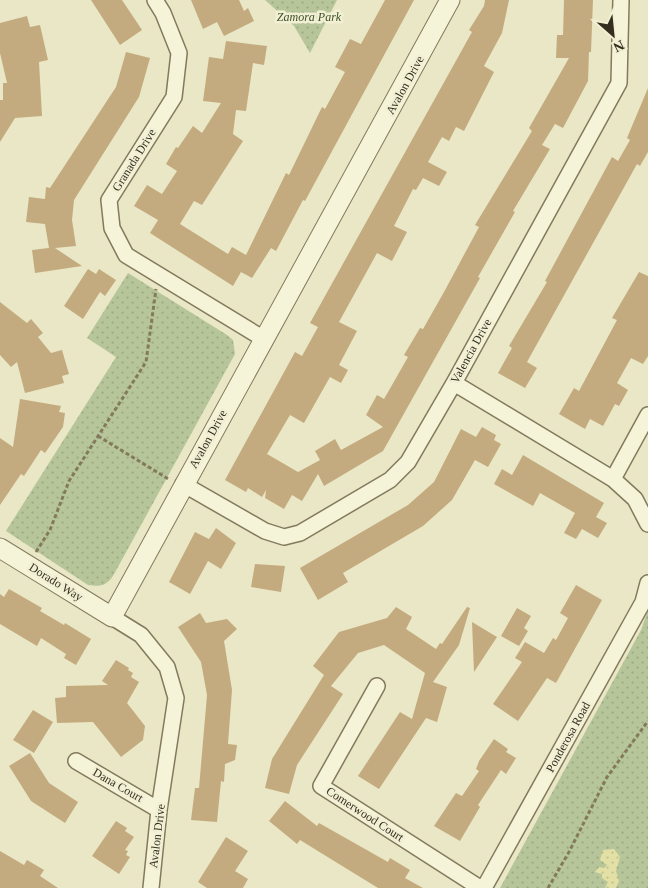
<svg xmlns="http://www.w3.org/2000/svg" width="648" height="888" viewBox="0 0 648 888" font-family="'Times New Roman',serif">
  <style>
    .grass { fill: url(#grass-dots) }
    .sand { fill: url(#sand-dots) }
    .building { fill: #c4ab7f }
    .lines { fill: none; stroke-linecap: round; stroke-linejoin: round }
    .minor-casing { stroke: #837a5d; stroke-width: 18 }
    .tertiary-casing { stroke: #837a5d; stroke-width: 21 }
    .path { stroke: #837a5d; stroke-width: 3; stroke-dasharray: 4 2.5; stroke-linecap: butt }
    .minor { stroke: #f5f3d8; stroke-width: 15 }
    .tertiary { stroke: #f5f3d8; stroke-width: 19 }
    .labels { text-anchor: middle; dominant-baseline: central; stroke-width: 5; stroke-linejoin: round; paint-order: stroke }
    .park-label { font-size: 12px; font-style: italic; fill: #3c4f28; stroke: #f2f0d4 }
    .street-label { font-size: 12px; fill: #342e1f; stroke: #f2f0d4 }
  </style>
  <defs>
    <pattern id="grass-dots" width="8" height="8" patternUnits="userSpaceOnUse" patternTransform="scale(1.25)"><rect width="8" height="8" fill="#b7c69a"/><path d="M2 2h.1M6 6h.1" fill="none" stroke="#9eaa84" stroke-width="1.8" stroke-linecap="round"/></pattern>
    <pattern id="sand-dots" width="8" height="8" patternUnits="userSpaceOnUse" patternTransform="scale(1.25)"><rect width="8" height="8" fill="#e3e0a5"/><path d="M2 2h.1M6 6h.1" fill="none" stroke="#c3c08e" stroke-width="1.8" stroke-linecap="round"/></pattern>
  </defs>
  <rect width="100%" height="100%" fill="#e9e7c5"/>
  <path class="grass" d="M265,0H337L310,53L294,26Z
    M128,273L227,335L233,340L235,354L113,576C106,586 100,587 88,585L6,531L116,357L87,338Z
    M648,610V888H500L641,630Z"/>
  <path class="sand" d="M614,849L620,857L616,871L619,881L616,888H605L608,882L602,878V874L595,872L599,867L604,868L607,865L600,860L603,850Z"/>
  <path class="building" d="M91,0H122L142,30L120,45Z
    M191,0H239L244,11L248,8L254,21L224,36L217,22L203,29Z
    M385,0H414L305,201L303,200L276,251L271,248L252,278L241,272L233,286L150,233L158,220L134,206L147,185L162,194L177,171L166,164L176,147L178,148L193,126L202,133L221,103L203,101L209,57L223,59L226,41L267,46L264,65L253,63L246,111L236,110L233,134L243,141L202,205L194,201L180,224L228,254L232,247L246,255L286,173L289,175L322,107L325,109L345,72L335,67L350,39L361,44Z
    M485,0H509L502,33L484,66L494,72L464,131L456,127L449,141L442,137L428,162L447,172L439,186L423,178L416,190L413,189L394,226L407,232L392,261L377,253L339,322L357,331L339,365L348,370L341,383L330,377L304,423L290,415L267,454L298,472L320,460L315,451L335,439L341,450L383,427L366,415L377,395L384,399L408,357L404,355L420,328L423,329L444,292L479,227L475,225L532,131L529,128L569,58H556L557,35H563L564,0H593L591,52H589L588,81L563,128L555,124L542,145L550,149L513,211L515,212L478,277L480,278L383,451L324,486L318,474L302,501L292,495L284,509L265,498L266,490L262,497L248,488L246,492L225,480L295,352L302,356L318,327L310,323L472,32L469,30L484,6Z
    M27,16L30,27L40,25L48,60L39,62L42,116L15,118L0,142V100H3V83H7L0,53V23Z
    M126,52L150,58L139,97L74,200L72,220L76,246L55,248L82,266L35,273L32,250L49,248L45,224L26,222L29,197L45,199L46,187L50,188L116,87Z
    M648,88V152L640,166L637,164L527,362L537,368L525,388L498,373L512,348L509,346L547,282L545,281L612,157L618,161L630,140L627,138Z
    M88,269L96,274L99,269L116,280L105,296L100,292L83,319L64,306Z
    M639,272L648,276V356L643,364L631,358L617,383L628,390L619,406L615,404L603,426L590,419L585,429L559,414L574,388L579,391L617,320L612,318Z
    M0,302L27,323L31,319L43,333L38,337L51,353L62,350L69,374L62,376L64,383L25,393L17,362L11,367L0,355Z
    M20,399L61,406L59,412L65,413L63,427L45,453L41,450L24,476L21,474L0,505V438L13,447Z
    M482,427L496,435L494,440L501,444L488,467L475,460L452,500L423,526L343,573L348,582L318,600L300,568L408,505L434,482L461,429L476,437Z
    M523,455L604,503L596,517L607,523L598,538L582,529L576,539L564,533L575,513L540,493L533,506L494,484L502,469L512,475Z
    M216,528L236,543L221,569L208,561L190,594L169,582L195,532L209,539Z
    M255,564L285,566L281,592L251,587Z
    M576,585L602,600L556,683L547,678L518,721L493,704L522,662L515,658L525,642L544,653L553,638L556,640L568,618L560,613Z
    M9,589L42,608L40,611L64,625L65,623L91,639L76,665L64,658L66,654L41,638L37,646L0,624V594L4,597Z
    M396,607L412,617L406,629L436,649L440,643L442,644L467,607L470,608L459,645L433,682L447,687L437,722L426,718L379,789L358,776L400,712L412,719L425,673L384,645L358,653L331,686L343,694L297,765L289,794L265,788L272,759L324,675L313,666L339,632L387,618Z
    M517,608L531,616L524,628L528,631L519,646L501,636Z
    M200,613L206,623L227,619L237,629L224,641L232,690L228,744L237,745L235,760L225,764L224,782L221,781L217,822L191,820L195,788H199L207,695L201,662L178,627Z
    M472,622L497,637L474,672Z
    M116,660L129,668L128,670L133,673L131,677L139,682L127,703L145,726L143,740L121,757L93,722L57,723L55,698L66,697V686L108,685L102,681Z
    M33,710L53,722L34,753L13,740Z
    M494,739L508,749L506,752L516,758L506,774L501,770L478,805L480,807L460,841L434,826L456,793L462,796L479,771L476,769L479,761Z
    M30,753L49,783L78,802L65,823L31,801L9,766Z
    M285,801L317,826L319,823L388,862L390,858L410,870L405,878L423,888H378L300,840L297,844L269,821Z
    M116,821L127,828L125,831L134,837L125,850L128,851L126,855L130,857L119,874L92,856Z
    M226,837L248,851L235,871L248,879L243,888H207L198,882Z
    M0,851L24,865L27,860L44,870L40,876L58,888H0Z"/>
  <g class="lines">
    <g class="minor-casing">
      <path id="minor" d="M155,0L163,13L179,53L174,97L109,200L112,228L126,255L264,339
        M454,383L613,479L635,499L648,524
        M613,479L648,415
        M183,484L265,531L284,537L300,533L390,480L408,462L454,383L619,83L621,0
        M112,617L141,635L167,667L176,698L159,810L151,888
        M377,686L321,786L480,888
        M76,761L159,810
        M484,888L643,602L648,583"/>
    </g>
    <g class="tertiary-casing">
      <path id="tertiary" d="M0,548L112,617L450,0"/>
    </g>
    <path class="path" d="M98,436L170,480
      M36,552L50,530L69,481L146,362L156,289
      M548,888L569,852L607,777L648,721"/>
    <use href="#minor" class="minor"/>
    <use href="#tertiary" class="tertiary"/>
  </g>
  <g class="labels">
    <g class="park-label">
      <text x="309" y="17">Zamora Park</text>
    </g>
    <g class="street-label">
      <text transform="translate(405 85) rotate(-61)">Avalon Drive</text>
      <text transform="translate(134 160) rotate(-58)">Granada Drive</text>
      <text transform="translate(471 351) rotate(-61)">Valencia Drive</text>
      <text transform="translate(208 439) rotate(-61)">Avalon Drive</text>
      <text transform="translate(56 582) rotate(32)">Dorado Way</text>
      <text transform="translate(568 737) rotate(-61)">Ponderosa Road</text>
      <text transform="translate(118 785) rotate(30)">Dana Court</text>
      <text transform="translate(365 814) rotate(33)">Comerwood Court</text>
      <text transform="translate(157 836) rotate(-83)">Avalon Drive</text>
    </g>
  </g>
  <g transform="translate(613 35) rotate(153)" stroke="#f2f0d4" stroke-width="4" paint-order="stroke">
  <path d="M0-4L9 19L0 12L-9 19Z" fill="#342e1f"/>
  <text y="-8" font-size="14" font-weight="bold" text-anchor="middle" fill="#342e1f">N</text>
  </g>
</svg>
